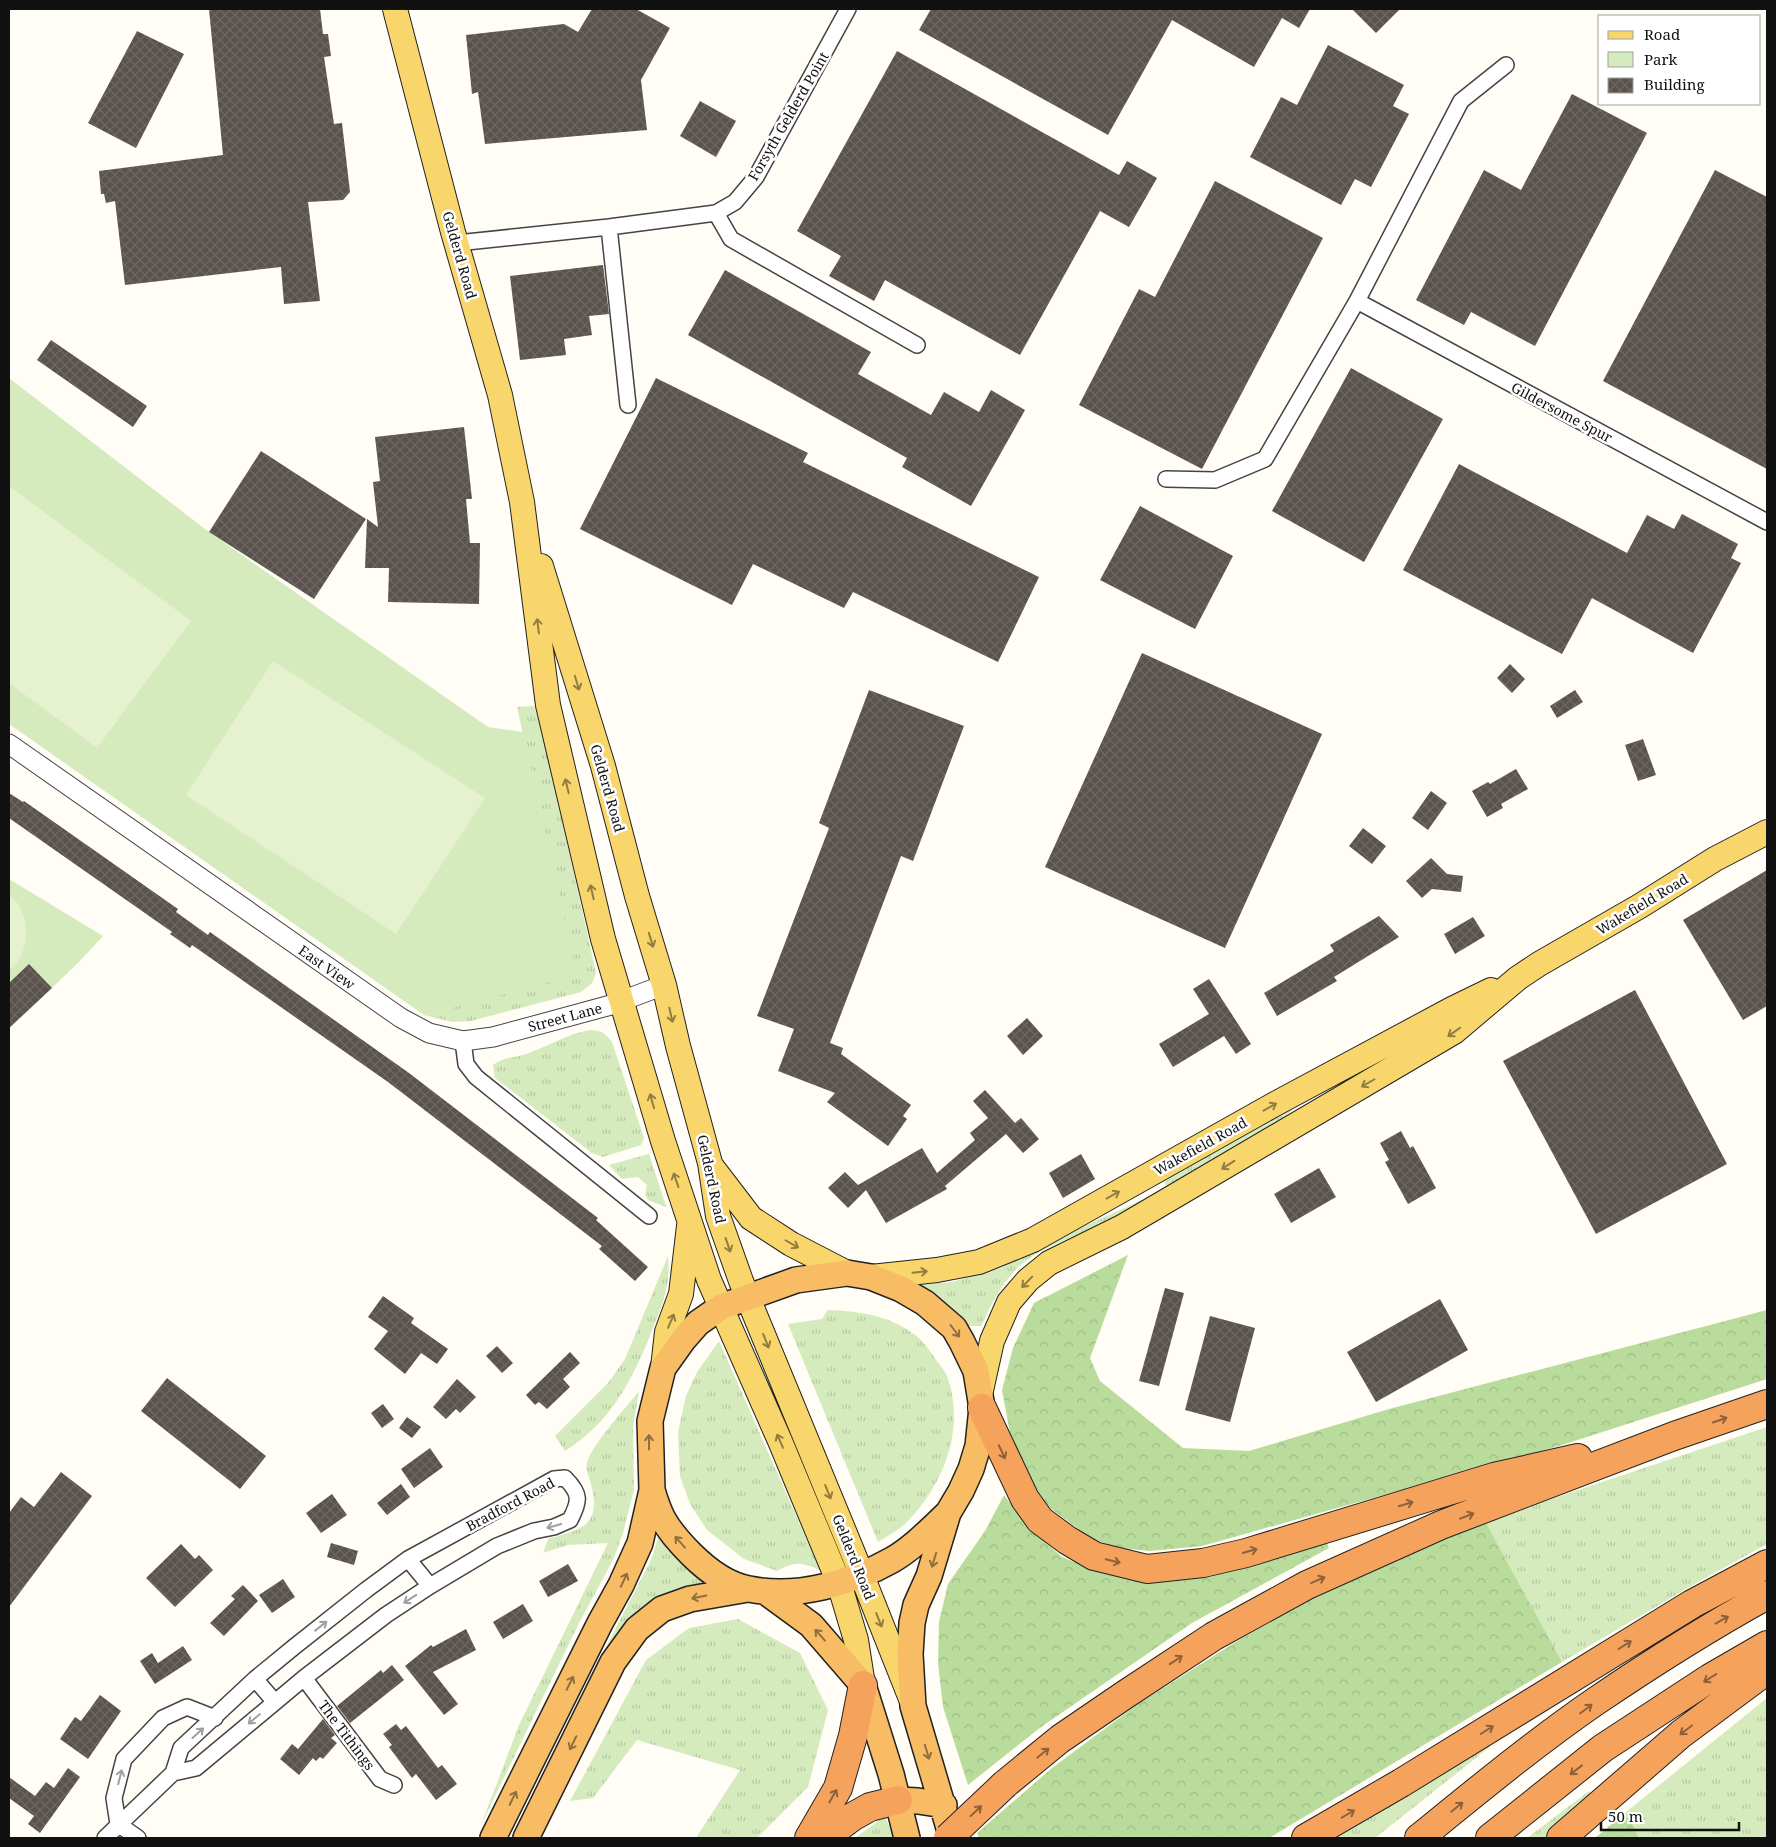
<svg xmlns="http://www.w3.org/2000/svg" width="1776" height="1847" viewBox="0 0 1776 1847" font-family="'Noto Serif',serif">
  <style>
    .grass { fill: url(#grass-tufts) }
    .forest { fill: url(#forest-crowns) }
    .park { fill: #d5ebbd }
    .pitch { fill: #e6f2cf }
    .building { fill: url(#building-cross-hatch) }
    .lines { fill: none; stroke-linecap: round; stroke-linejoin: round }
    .minor-casing { stroke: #444; stroke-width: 18 }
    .tertiary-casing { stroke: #444; stroke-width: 21 }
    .primary-casing { stroke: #222; stroke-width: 26 }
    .trunk-casing { stroke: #222; stroke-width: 28 }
    .motorway-casing { stroke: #222; stroke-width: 30 }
    .minor { stroke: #fff; stroke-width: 15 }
    .tertiary { stroke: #fff; stroke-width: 19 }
    .primary { stroke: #f9d66b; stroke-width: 24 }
    .trunk { stroke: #f7bc64; stroke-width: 25 }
    .motorway { stroke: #f5a25d; stroke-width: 28 }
    .motorway-bridge-casing { stroke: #222; stroke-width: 30; stroke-linecap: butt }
    .motorway-bridge { stroke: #f5a25d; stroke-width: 28 }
    .oneway { stroke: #917d42 }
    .oneway2 { stroke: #906f3f }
    .oneway3 { stroke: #8e613b }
    .oneway4 { stroke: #a0a0a0 }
    .labels { text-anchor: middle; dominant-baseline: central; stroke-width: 5; stroke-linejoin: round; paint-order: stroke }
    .street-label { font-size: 14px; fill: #111; stroke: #fff }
  </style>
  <defs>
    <pattern id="grass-tufts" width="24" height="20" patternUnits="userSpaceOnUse" patternTransform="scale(1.25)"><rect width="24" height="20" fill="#d5ebbd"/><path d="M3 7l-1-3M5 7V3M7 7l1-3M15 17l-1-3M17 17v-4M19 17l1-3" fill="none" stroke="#b6c8a1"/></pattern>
    <pattern id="forest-crowns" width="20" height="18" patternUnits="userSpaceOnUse" patternTransform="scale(1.25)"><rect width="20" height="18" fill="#b9dc9c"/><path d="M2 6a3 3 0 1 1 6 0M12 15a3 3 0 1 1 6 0" fill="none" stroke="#9ebc85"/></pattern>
    <pattern id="building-cross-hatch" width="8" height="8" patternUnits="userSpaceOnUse" patternTransform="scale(1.25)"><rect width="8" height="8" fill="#5a524d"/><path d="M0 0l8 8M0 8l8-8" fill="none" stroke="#6d6662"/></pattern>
  </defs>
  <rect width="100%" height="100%" fill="#fffdf5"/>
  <path class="grass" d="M534,706L543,734L596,973L592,983L581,992L471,1021L452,1022L424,1015L576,974L517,707Z
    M590,1030C601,1030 606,1034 612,1042L644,1138L641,1145L603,1157L592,1153L495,1078L493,1065C502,1058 512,1058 523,1055C546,1048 566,1034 590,1030Z
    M1288,1109L1291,1111L1284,1117L1171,1187L1165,1184L1164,1177Z
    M649,1154L666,1206V1207L648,1200L645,1195L647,1185L638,1177L622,1179L609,1165Z
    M1142,1200V1204C1128,1211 1115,1220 1100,1225C1075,1236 1050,1244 1027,1260C1005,1275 992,1303 981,1326H961L910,1286L952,1282L1001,1268L1069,1233Z
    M668,1256C671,1286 662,1306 651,1333C632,1381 610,1423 565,1451L555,1436L608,1383L625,1359Z
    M828,1310C856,1311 887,1315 911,1332C920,1337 929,1349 934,1357C938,1363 944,1369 947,1376C966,1428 944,1484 907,1522C899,1530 888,1536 878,1542L788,1324L822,1319Z
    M719,1341L820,1570C800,1562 795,1561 777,1571L744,1559L707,1530L690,1504L680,1476L678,1432L686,1396L697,1372Z
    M639,1391L633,1427L634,1490L623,1533L613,1560L579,1623L481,1825L519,1725L608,1543L568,1545L543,1553L548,1539C581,1529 602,1527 591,1484C589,1477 585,1469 587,1462C594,1442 625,1409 639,1391Z
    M1767,1427V1544L1698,1582L1562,1662L1485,1521Z
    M662,1526L715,1581L678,1589L662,1597L608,1653L605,1649L651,1560Z
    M738,1619L800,1653L828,1710L808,1787L757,1838H696L740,1770L637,1740L593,1798L570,1801L646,1660L689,1628Z
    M1767,1698V1838H1639L1626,1812Z
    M1489,1743L1491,1746L1375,1838H1333Z
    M1589,1791L1593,1797L1547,1838H1527Z
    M885,1816L894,1838H855Z"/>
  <path class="forest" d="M1128,1255L1090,1358L1100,1381L1183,1448L1249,1451L1389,1409L1767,1310V1379L1562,1445L1202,1546L1150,1551L1119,1548L1092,1539L1046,1505L1025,1475L1011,1438L1002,1390L1013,1348L1034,1303Z
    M1004,1495L1030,1529L1062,1557L1094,1570L1184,1576L1327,1543L1329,1548L1192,1623L1041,1727L968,1785L943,1707L938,1663L939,1622L948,1584L985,1531Z
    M1485,1521L1562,1662L1269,1838H979L977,1833L1052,1768L1138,1704L1242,1638L1345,1581Z
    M1626,1812L1639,1838H1595Z"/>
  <path class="park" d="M9,378L209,532L488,727L523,732L577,975L424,1015L9,724Z
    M9,879L103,936L79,962L9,1029Z"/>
  <path class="pitch" d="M9,486L191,621L97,748L9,683Z
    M273,661L485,798L396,934L186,795Z
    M9,895C28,908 31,940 19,959C17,963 12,967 9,971Z"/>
  <path class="building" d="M209,9H320L323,34H328L331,56L324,57L334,124L342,123L350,192L343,200L308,202L320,301L284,304L281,267L125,285L115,201L106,203L104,194H101L99,171L223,155Z
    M592,9H636L670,28L641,80L647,130L485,144L478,92L472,94L466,35L564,24L578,32Z
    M931,9H1310L1299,28L1282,18L1254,67L1172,20L1108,135L919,30Z
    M1352,9H1400L1376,33Z
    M137,31L184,54L136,148L88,123Z
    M1328,45L1404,85L1393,106L1409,114L1371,187L1355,179L1341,205L1250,157L1281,97L1297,105Z
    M897,51L1119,175L1127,161L1157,178L1129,227L1100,211L1020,355L885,280L874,301L829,276L841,256L797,231Z
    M1572,94L1647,133L1535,346L1471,312L1464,325L1416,300L1484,170L1521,190Z
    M700,101L736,121L716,157L680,136Z
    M1715,170L1767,197V469L1603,381Z
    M1215,181L1323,238L1202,469L1079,405L1139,289L1155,297Z
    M603,265L609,314L589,316L592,335L564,339L566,355L520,360L510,276Z
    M725,270L871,352L858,374L931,415L944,392L979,412L991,390L1025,410L971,506L902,467L907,458L688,335Z
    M51,340L147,406L133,427L37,360Z
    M1351,368L1443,419L1364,562L1272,511Z
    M656,378L808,453L803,462L1039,577L998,662L853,592L844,608L753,564L732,605L580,529Z
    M464,427L472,499H466L470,543H480L479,604L388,602L389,568H365L367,519L378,527L373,482L380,481L375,437Z
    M261,451L366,519L314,599L209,532Z
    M1459,464L1627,553L1647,515L1674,529L1682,514L1738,544L1731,558L1741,563L1693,653L1592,598L1562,654L1403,570Z
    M1140,506L1233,556L1195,629L1100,580Z
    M1142,653L1322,734L1225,948L1045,867Z
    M1510,664L1525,679L1512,693L1497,678Z
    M869,690L964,726L913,861L901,856L830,1043L843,1048L841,1054L911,1105L903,1116L907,1119L888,1146L827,1102L835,1093L778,1071L794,1029L757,1016L829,828L819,823Z
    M1575,690L1583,702L1557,718L1550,706Z
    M1643,739L1656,775L1638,781L1625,745Z
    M1516,769L1528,789L1501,804L1503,808L1487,817L1472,791L1488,782L1490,784Z
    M1431,791L1447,803L1428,830L1412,818Z
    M9,793L23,802L24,801L178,909L176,912L208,935L210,932L409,1073L598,1218L596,1220L648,1267L635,1281L599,1249L602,1246L388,1082L192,945L190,948L170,934L172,932L9,818Z
    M1363,828L1386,846L1372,864L1349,846Z
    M1431,858L1447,874L1463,876L1461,892L1432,889L1422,898L1406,881Z
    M1767,870V1006L1743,1020L1683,920Z
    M1379,916L1399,937L1334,977L1337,981L1277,1016L1264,993L1334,951L1330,945Z
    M1473,917L1485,936L1455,954L1444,934Z
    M29,964L52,988L9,1028V983Z
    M1209,979L1251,1044L1236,1054L1224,1036L1173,1067L1159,1044L1209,1014L1193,989Z
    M1635,990L1727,1164L1596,1234L1503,1061Z
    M1027,1018L1043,1036L1023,1055L1007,1036Z
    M985,1090L1015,1123L1021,1118L1039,1139L1023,1153L1006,1134L945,1186L947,1189L886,1223L866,1190L848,1208L828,1188L845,1172L858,1185L922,1148L937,1173L975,1140L970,1133L988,1118L973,1101Z
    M1401,1131L1410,1148L1413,1146L1436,1188L1408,1204L1385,1162L1389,1160L1380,1143Z
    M1081,1154L1095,1179L1063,1198L1049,1173Z
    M1319,1168L1336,1197L1291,1223L1274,1194Z
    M1165,1288L1184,1293L1159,1386L1139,1381Z
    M383,1296L414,1318L411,1323L448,1349L437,1364L421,1353L405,1374L374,1349L388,1331L368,1317Z
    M1440,1299L1468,1350L1376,1402L1347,1352Z
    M1210,1316L1255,1328L1230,1422L1185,1410Z
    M497,1346L513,1363L502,1373L486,1356Z
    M570,1352L580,1363L563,1379L570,1387L547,1409L539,1402L535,1405L526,1395Z
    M167,1378L266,1456L240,1489L141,1411Z
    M457,1379L476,1397L460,1413L456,1409L446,1419L433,1407Z
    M383,1404L394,1419L382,1428L371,1413Z
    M407,1417L421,1427L412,1438L399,1428Z
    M430,1448L443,1467L414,1488L401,1469Z
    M61,1472L92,1496L9,1607V1513L21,1497L34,1507Z
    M401,1484L410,1497L387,1515L377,1503Z
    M332,1494L347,1515L321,1533L306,1513Z
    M331,1543L358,1551L354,1565L327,1557Z
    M181,1544L195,1559L199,1555L213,1570L175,1607L146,1578Z
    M568,1564L578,1581L548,1597L539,1581Z
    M283,1579L295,1597L272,1613L259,1595Z
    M243,1585L258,1601L224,1636L210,1623L235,1599L231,1596Z
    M523,1604L533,1621L503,1639L493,1622Z
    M466,1629L476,1650L433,1672L458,1704L444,1715L405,1666L431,1645L433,1647Z
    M183,1646L192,1660L155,1684L140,1661L152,1653L158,1663Z
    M392,1665L404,1680L350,1723L337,1706L381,1670L383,1673Z
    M100,1695L121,1711L88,1759L60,1739L75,1717L81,1721Z
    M323,1719L335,1735L331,1738L337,1743L323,1759L320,1757L316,1761L313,1758L299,1775L280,1759L292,1744L298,1749Z
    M396,1724L401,1730L406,1726L438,1768L442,1765L457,1784L436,1800L416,1774L412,1778L389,1747L392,1745L383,1734Z
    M68,1768L80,1777L40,1833L28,1824L34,1816L9,1798V1777L35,1796L46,1782L54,1788Z"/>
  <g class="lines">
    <g class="minor-casing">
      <path id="minor" d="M716,213L731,239L917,345
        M609,227L628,405
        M457,243L609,227L716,213L735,202L756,177L848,9
        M1357,301L1461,101L1506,65
        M1166,479L1215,480L1265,459L1357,301L1767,522
        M463,1041L466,1064L476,1077L649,1216
        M408,1559L430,1586
        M304,1678L380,1779L394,1785
        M255,1679L274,1701
        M105,1838L173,1773L181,1748L255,1679L294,1647L366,1590L408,1559L554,1479L565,1478C581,1494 580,1501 570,1520L554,1527L534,1531L497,1546L430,1586L386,1615L304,1678L196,1768L173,1773
        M138,1838L118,1824L114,1798L124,1759L163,1718L187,1707L215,1718"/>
    </g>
    <g class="tertiary-casing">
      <path id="tertiary" d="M9,744L401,1018L429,1033L463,1041L493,1037L611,1005L664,985"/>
    </g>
    <g class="primary-casing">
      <path id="primary" d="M395,9L453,232L500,395L522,502L548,705L603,939L663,1141L709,1280L780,1441L839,1583L856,1640L863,1685
        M541,566L603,766L637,896L664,985L678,1046L710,1163L718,1216L741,1281L853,1553L911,1699
        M712,1167L751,1218L791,1244L847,1273
        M871,1277L937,1270L979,1262L1033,1240L1275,1104L1452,1009L1491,990
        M663,1368L667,1332L681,1294L689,1226
        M980,1395L992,1341L1009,1302L1028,1280L1049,1263L1122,1227L1454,1032L1518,978L1539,964L1640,906L1715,859L1767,832"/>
    </g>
    <g class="trunk-casing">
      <path id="trunk" d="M652,1490C655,1500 658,1510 663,1519C670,1532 681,1544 691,1554C707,1570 727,1585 749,1589C797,1599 851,1583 892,1560C913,1548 931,1529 948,1513
        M766,1592L811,1625L863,1685L891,1774L907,1838
        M898,1800L918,1801L944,1805
        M493,1838L600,1623L621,1585L640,1543L652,1490L650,1421L663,1368L683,1340L698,1323L721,1307L796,1280L847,1273L871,1277L901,1289L925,1303L954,1328L962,1342L976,1371L982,1408L978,1446L971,1469L961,1491L948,1513L929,1576L916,1605L912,1623L910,1654L913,1706L952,1838
        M526,1838L613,1662L637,1629L662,1609L690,1599L748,1589"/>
    </g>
    <g class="motorway-casing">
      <path id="motorway" d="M982,1408L1025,1499L1040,1520L1067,1540L1094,1556L1147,1569L1203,1563L1246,1553L1494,1477L1578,1458
        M1005,1784L1060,1739L1126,1694L1214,1636L1307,1585L1441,1525L1674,1436L1767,1404
        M809,1838L838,1788L853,1736L863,1685
        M824,1838L852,1817L870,1807L898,1800
        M1306,1838L1401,1783L1692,1604L1767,1564
        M1419,1838C1477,1791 1535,1743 1596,1701C1652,1663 1709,1627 1767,1595
        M1490,1838L1603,1748L1710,1678L1767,1645
        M1561,1838L1681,1734L1767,1670"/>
    </g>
    <use href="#minor" class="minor"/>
    <use href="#tertiary" class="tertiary"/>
    <use href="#primary" class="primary"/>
    <use href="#trunk" class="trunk"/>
    <use href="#motorway" class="motorway"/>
    <g class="motorway-bridge-casing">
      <path id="motorway-bridge" d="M948,1838L1005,1784"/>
    </g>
    <use href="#motorway-bridge" class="motorway-bridge"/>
  </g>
  <defs><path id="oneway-shaft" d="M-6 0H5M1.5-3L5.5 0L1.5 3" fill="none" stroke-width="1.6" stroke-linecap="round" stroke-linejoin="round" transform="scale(1.25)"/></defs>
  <g class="oneway">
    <use href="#oneway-shaft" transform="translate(538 626) rotate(-97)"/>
    <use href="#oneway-shaft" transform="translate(577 683) rotate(73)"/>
    <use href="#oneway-shaft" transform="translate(567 786) rotate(-103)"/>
    <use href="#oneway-shaft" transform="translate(592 892) rotate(-103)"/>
    <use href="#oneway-shaft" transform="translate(651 940) rotate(73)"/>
    <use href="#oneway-shaft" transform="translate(671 1015) rotate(77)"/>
    <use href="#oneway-shaft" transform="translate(1454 1032) rotate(145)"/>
    <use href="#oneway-shaft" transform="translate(1368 1083) rotate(150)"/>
    <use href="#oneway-shaft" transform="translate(652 1101) rotate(-106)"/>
    <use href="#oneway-shaft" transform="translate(1270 1107) rotate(-29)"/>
    <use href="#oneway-shaft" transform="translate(1228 1165) rotate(147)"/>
    <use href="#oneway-shaft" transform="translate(676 1180) rotate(-109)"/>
    <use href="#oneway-shaft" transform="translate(1113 1195) rotate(-29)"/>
    <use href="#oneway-shaft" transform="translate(792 1244) rotate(30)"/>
    <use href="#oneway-shaft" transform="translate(728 1245) rotate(71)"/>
    <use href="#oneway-shaft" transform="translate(920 1272) rotate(-6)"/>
    <use href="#oneway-shaft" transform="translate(1027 1282) rotate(134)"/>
    <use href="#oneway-shaft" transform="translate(671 1321) rotate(-67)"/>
    <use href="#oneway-shaft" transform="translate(766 1341) rotate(68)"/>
    <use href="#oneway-shaft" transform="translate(780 1441) rotate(-114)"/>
    <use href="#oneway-shaft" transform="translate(828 1492) rotate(68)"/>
    <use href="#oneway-shaft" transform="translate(879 1620) rotate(68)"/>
  </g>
  <g class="oneway2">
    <use href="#oneway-shaft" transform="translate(955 1331) rotate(53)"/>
    <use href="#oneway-shaft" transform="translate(649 1442) rotate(-90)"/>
    <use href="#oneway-shaft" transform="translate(680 1542) rotate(-132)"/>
    <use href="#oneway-shaft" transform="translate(934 1560) rotate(107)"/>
    <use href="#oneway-shaft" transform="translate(624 1580) rotate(-65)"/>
    <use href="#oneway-shaft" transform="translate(699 1597) rotate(169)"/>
    <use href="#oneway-shaft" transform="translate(820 1635) rotate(-132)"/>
    <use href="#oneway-shaft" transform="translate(570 1683) rotate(-63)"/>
    <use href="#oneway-shaft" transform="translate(573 1743) rotate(116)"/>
    <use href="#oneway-shaft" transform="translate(927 1752) rotate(73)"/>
    <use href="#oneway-shaft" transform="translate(513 1798) rotate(-64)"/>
  </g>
  <g class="oneway3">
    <use href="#oneway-shaft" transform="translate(1720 1420) rotate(-19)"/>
    <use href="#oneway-shaft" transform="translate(1002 1452) rotate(65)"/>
    <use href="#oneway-shaft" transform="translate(1406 1504) rotate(-17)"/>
    <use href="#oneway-shaft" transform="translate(1467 1516) rotate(-21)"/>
    <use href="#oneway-shaft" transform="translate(1250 1551) rotate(-16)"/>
    <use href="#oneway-shaft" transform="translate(1113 1561) rotate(14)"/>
    <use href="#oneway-shaft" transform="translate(1318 1580) rotate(-24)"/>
    <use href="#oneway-shaft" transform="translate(1722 1620) rotate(-29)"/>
    <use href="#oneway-shaft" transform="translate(1625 1645) rotate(-32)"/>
    <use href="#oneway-shaft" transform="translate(1176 1660) rotate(-33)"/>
    <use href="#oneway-shaft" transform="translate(1710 1678) rotate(148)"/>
    <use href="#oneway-shaft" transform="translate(1586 1709) rotate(-37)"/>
    <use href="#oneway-shaft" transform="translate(1487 1730) rotate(-32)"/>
    <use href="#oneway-shaft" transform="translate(1686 1730) rotate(143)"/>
    <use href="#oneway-shaft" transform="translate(1043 1753) rotate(-39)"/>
    <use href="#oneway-shaft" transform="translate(1576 1770) rotate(142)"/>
    <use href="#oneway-shaft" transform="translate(833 1796) rotate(-60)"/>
    <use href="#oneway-shaft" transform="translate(1457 1807) rotate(-39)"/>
    <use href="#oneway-shaft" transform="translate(976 1811) rotate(-43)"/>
    <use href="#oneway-shaft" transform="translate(1348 1814) rotate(-30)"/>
  </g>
  <g class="oneway4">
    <use href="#oneway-shaft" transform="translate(554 1526) rotate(164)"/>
    <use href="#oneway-shaft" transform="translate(410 1599) rotate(147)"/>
    <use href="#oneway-shaft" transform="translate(321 1626) rotate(-38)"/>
    <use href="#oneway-shaft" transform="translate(254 1719) rotate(140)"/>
    <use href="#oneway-shaft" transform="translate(198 1733) rotate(-42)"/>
    <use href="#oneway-shaft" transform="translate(120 1777) rotate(-76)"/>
  </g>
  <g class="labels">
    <g class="street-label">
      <text transform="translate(788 116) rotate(-60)">Forsyth Gelderd Point</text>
      <text transform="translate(460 255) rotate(74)">Gelderd Road</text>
      <text transform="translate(1562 412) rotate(28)">Gildersome Spur</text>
      <text transform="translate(608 788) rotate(74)">Gelderd Road</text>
      <text transform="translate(1642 904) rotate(-31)">Wakefield Road</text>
      <text transform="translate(327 967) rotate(35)">East View</text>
      <text transform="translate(565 1017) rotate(-15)">Street Lane</text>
      <text transform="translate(1200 1146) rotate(-29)">Wakefield Road</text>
      <text transform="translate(712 1179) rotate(78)">Gelderd Road</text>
      <text transform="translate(510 1504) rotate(-28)">Bradford Road</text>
      <text transform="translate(854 1557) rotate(68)">Gelderd Road</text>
      <text transform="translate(347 1735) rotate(53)">The Tithings</text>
    </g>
  </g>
  <rect width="1776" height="1847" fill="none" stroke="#111111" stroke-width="20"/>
  <rect x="1598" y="15" width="162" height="90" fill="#ffffff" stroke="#a0a0a0"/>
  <rect x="1608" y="31" width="25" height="8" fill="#f9d66b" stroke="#a0a0a0"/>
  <text x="1644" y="40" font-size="15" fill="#111111">Road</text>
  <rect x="1608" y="52" width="25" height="15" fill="#d5ebbd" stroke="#a0a0a0"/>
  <text x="1644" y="65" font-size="15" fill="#111111">Park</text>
  <rect x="1608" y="78" width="25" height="15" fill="url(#building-cross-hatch)" stroke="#a0a0a0"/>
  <text x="1644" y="90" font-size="15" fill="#111111">Building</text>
  <path d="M1601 1822v8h138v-8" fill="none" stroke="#111111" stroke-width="2.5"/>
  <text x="1608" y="1822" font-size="15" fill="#111111" stroke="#ffffff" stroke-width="4" paint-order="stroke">50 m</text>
</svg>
